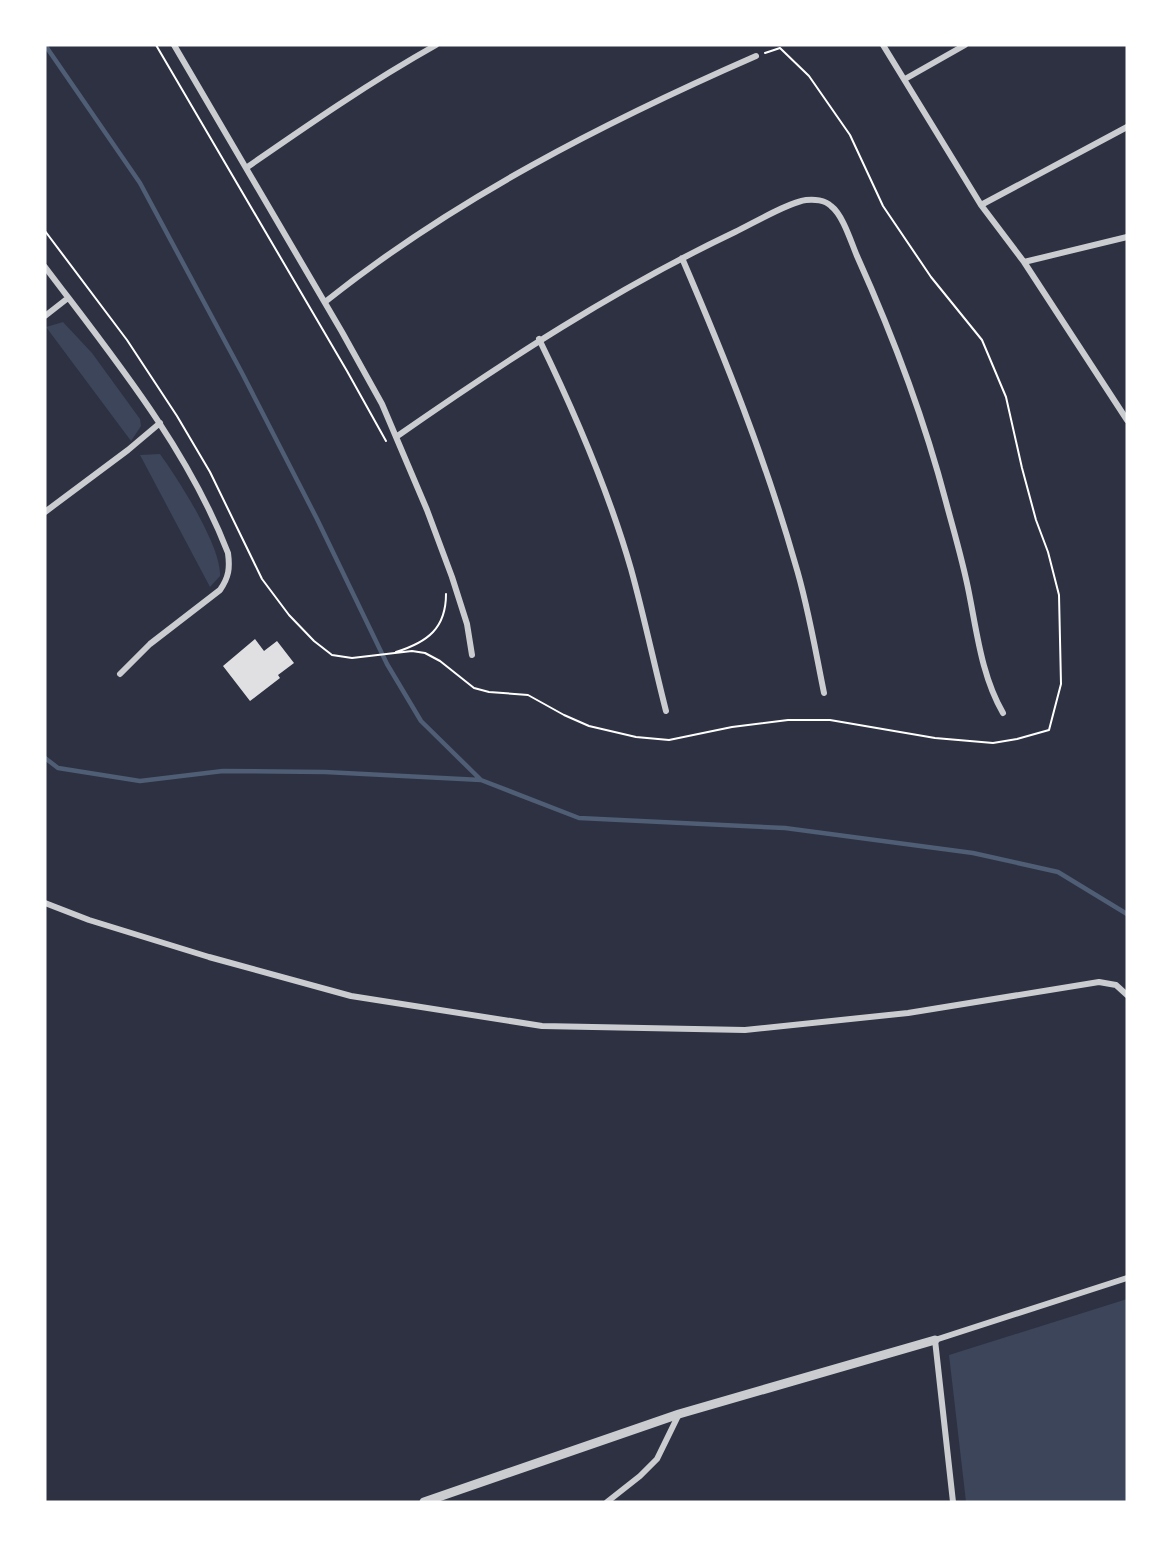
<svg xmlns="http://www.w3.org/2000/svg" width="1172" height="1547" viewBox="0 0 1172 1547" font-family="'Golos Text',sans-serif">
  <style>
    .green { fill: #3c4559 }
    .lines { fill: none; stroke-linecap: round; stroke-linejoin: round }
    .stream { stroke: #4f5d75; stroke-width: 4.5 }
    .building { fill: #e0e0e3 }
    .path { stroke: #fff; stroke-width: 2 }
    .minor { stroke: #caccd0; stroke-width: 6 }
    .tertiary { stroke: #caccd0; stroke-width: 9 }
  </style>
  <rect width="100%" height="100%" fill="#2d3142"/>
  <path class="green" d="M63,322L92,353L140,419L141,426L131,441L46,327Z
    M160,454C178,479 222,547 220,576L210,587L140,455Z
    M1127,1299V1502H966L949,1355Z"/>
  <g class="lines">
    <path class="stream" d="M45,45L140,183L242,373L317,519L387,664L421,721L481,780L579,818L785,828L973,853L1058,872L1127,914
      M45,758L58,768L140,781L223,771L325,772L481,780"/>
  </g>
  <path class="building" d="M255,639L264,651L277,641L294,663L278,675L280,678L250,701L223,666Z"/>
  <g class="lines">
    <path class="path" d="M156,45L347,371L386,441
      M45,231L127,340L177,416L210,472L262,579L289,615L314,641L332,655L352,658L412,651L425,653L440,661L474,688L489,692L528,695L564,715L589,726L636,737L669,740L732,727L788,720H830L935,738L993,743L1017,739L1049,730L1061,684L1059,595L1048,552L1036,520L1022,468L1006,397L982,340L931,277L883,206L850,135L809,76L780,48L765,53
      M396,652C428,642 446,628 446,594"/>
    <path class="minor" d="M174,45L342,332L382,404L427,510L452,577L467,624L472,655
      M883,45L981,205L1024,262L1127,420
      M905,79L965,45
      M246,168C308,125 370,82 436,45
      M981,205L1127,127
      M682,258C725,358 765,458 795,563C808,605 815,649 824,693
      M1024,262L1127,237
      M45,267C113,357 187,447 228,553C230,568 229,577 220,590L150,644L120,674
      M325,302C454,199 605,122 756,56
      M45,316L68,298
      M539,339C575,413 608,489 631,569C644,616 654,664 666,711
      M396,437C505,361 615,289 735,232C752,224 789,202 806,200C814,199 825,200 831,206C843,215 851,242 857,256C893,336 924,418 946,502C954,532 963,562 969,593C977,633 982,677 1003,713
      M45,512L128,450L160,423
      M45,903L89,920L209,957L351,996L542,1026L745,1030L908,1013L1099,982L1116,985L1127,995
      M607,1502L640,1476L657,1459L679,1414
      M953,1502L935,1340L1127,1278"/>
    <path class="tertiary" d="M424,1502L679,1414L935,1340"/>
  </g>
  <rect width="1172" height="1547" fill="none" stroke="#ffffff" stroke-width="93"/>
</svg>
